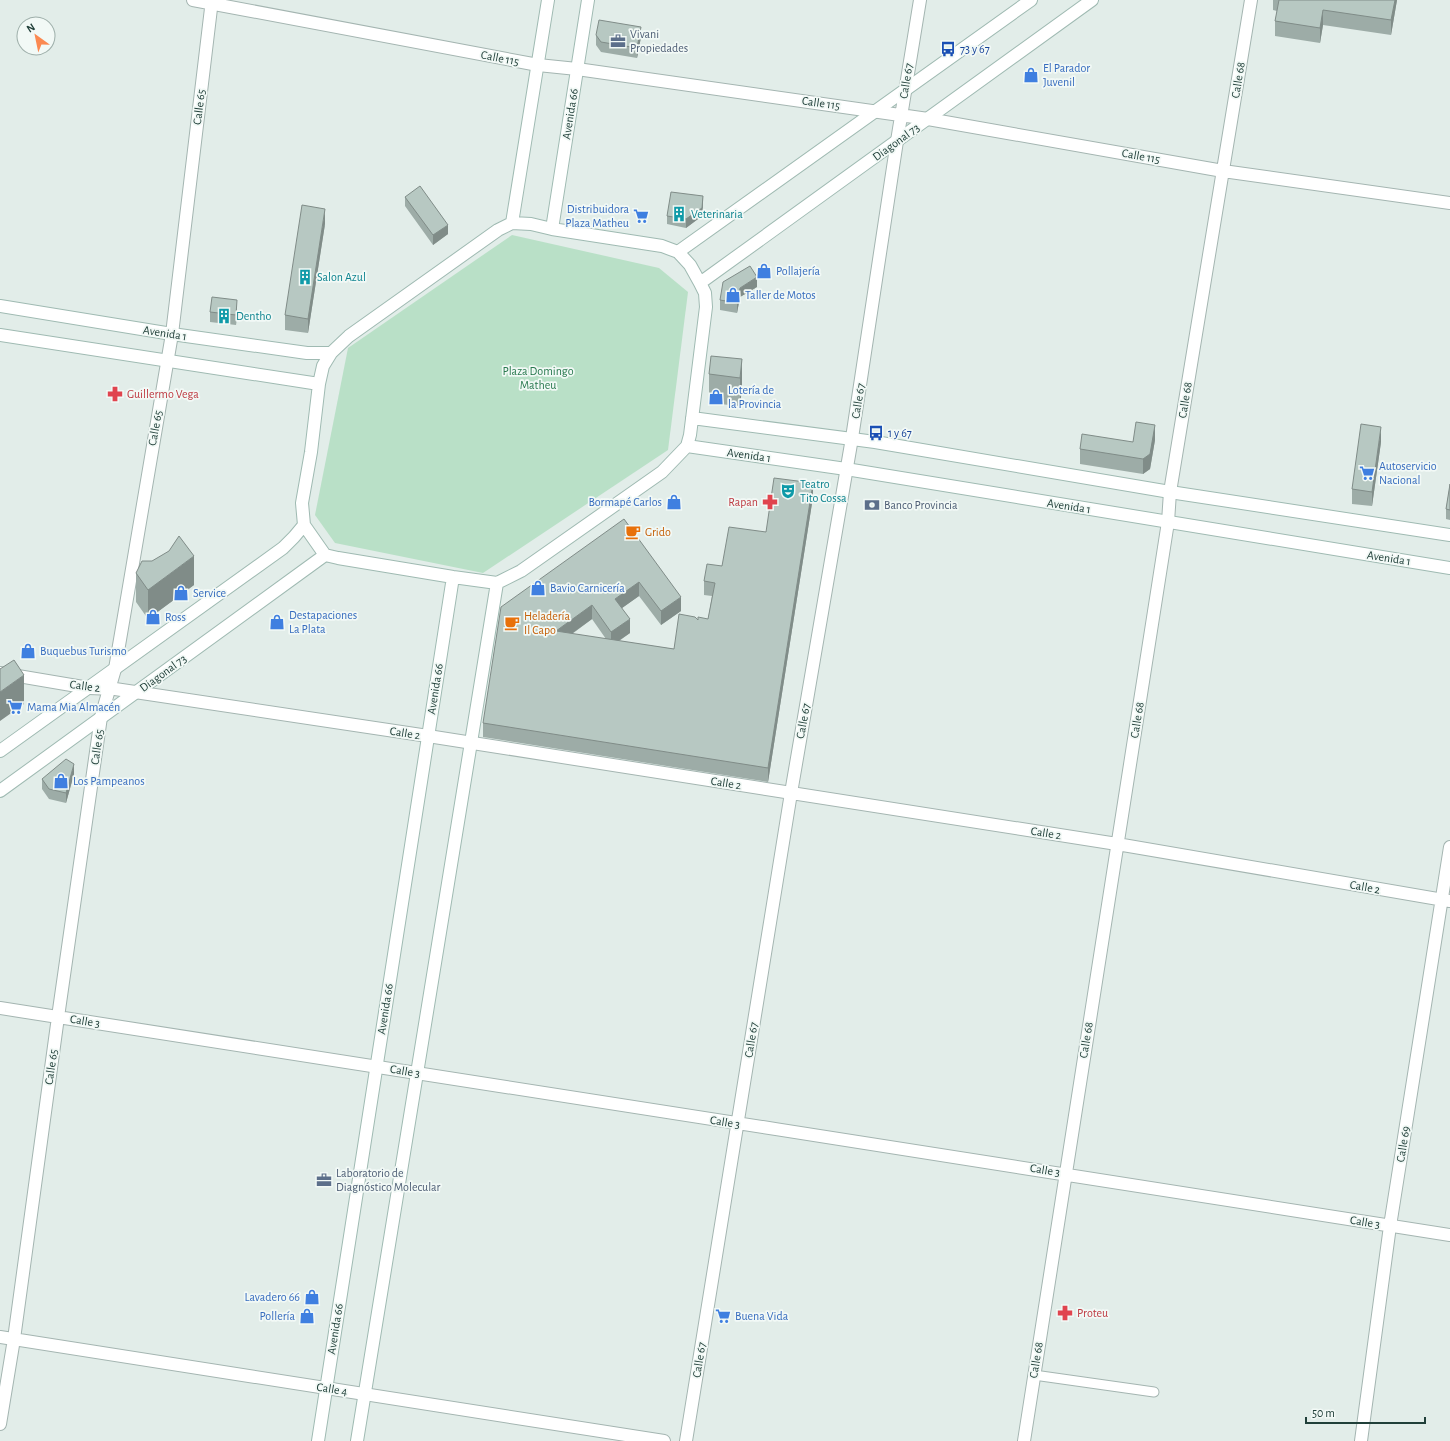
<svg xmlns="http://www.w3.org/2000/svg" width="1450" height="1441" viewBox="0 0 1450 1441" font-family="'Alegreya Sans',sans-serif">
  <style>
    .green { fill: #b9e0c7 }
    .lines { fill: none; stroke-linecap: round; stroke-linejoin: round }
    .lane-casing { stroke: #a4b5b1; stroke-width: 11 }
    .street-casing { stroke: #a4b5b1; stroke-width: 14 }
    .secondary-casing { stroke: #9fbab2; stroke-width: 14 }
    .lane { stroke: #fff; stroke-width: 9 }
    .street { stroke: #fff; stroke-width: 12 }
    .secondary { stroke: #fff; stroke-width: 12 }
    .wall { fill: #9daca7; fill-rule: evenodd }
    .shaded-wall { fill: #808c88 }
    .building { fill: #b7c8c2; stroke: #808c88 }
    .labels { text-anchor: middle; dominant-baseline: central; stroke-width: 3.5; stroke-linejoin: round; paint-order: stroke }
    .service-label { font-size: 12px; fill: #4e5e75; stroke: #f2f9f6; text-anchor: start }
    .transit-label { font-size: 12px; fill: #164399; stroke: #f2f9f6; text-anchor: start }
    .street-label { font-size: 12px; fill: #203f39; stroke: #f2f9f6 }
    .shop-label { font-size: 12px; fill: #366cbe; stroke: #f2f9f6; text-anchor: start }
    .culture-label { font-size: 12px; fill: #0d838f; stroke: #f2f9f6; text-anchor: start }
    .park-label { font-size: 12px; fill: #28794e; stroke: #f2f9f6 }
    .health-label { font-size: 12px; fill: #be3a42; stroke: #f2f9f6; text-anchor: start }
    .food-label { font-size: 12px; fill: #c56008; stroke: #f2f9f6; text-anchor: start }
  </style>
  <rect width="100%" height="100%" fill="#e2ede9"/>
  <path class="green" d="M512,235L659,268L688,292L668,450L483,573L335,543L315,515L348,348Z"/>
  <g class="lines">
    <g class="lane-casing">
      <path id="lane" d="M1034,1375L1154,1392"/>
    </g>
    <g class="street-casing">
      <path id="street" d="M193,0L538,65L577,69L928,119L1223,171L1450,203
        M0,673L89,688L115,689L428,736L1117,844L1450,901
        M0,1008C483,1083 967,1159 1450,1235
        M0,1337L664,1441
        M0,1424L14,1339L58,1017L101,717L115,669L172,334L212,0
        M686,1441L791,793L852,438L897,141L920,0
        M1024,1441L1168,522L1170,492L1251,0
        M1361,1441L1390,1226L1450,847"/>
    </g>
    <g class="secondary-casing">
      <path id="secondary" d="M512,223L531,224L552,229L662,246L678,252L690,265L700,283L705,293L706,307L690,435L687,446L662,472L521,571L497,583L453,577L338,558L325,555L304,525L302,503L311,452L319,384L323,366L331,353L349,336L498,230Z
        M512,223L548,0
        M552,229L588,0
        M678,252L1031,0
        M700,283L1092,0
        M0,306L172,334L307,353H331
        M0,335L319,384
        M692,418L875,442L1170,492L1450,535
        M687,446L846,469L1450,568
        M0,751L283,548L294,537L304,525
        M0,791L325,555
        M318,1441L453,577
        M357,1441L497,583"/>
    </g>
    <use href="#lane" class="lane"/>
    <use href="#street" class="street"/>
    <use href="#secondary" class="secondary"/>
  </g>
  <path class="wall" d="M1273,0H1397L1391,35L1323,25L1320,43L1275,36V21L1277,11L1273,10Z
    M596,35L641,37L637,58L601,52L596,45Z
    M405,197L448,234L433,245L405,206Z
    M703,204L702,216L686,228L667,224V216Z
    M325,224L308,333L285,330V315Z
    M757,287L740,297L737,313L720,310V300Z
    M237,310L236,325L210,322V312Z
    M742,359V388L740,406L709,403V374Z
    M1155,440L1150,469L1143,474L1080,464V449L1133,442Z
    M1381,442L1372,506L1352,504V489Z
    M1450,484V520L1446,519V509Z
    M813,497L768,782L483,737V723L624,519L681,611L661,625L639,596L622,608L630,633L619,641L674,649L708,619L712,596L704,595V581L766,532ZM592,619L606,639L572,634Z
    M136,573L194,585L148,619L136,602Z
    M74,774L66,803L49,799L42,789V779Z"/>
  <path class="shaded-wall" d="M1395,0H1397L1391,35V20Z
    M1323,10V25L1320,43V28Z
    M641,27V37L637,58V48Z
    M703,196V204L702,216L686,228V219Z
    M325,209V224L308,333V319Z
    M448,225V234L433,245V235Z
    M757,277V287L740,297L737,313V303L740,288Z
    M237,300V310L236,325V315Z
    M742,359V388L740,406V378Z
    M1155,425V440L1150,469L1143,474V459Z
    M1381,427V442L1372,506V492Z
    M813,483V497L768,782V768Z
    M194,556V585L148,619V590Z
    M639,582V596L615,613V599Z
    M681,597V611L661,625V611Z
    M592,605V619L556,645V631Z
    M630,619V633L611,646V632Z
    M24,675V704L0,721V692Z
    M74,764V774L66,803V793Z"/>
  <path class="building" d="M1279,0H1395L1391,20L1323,10L1320,28L1275,21Z
    M599,20L641,27L637,48L601,42L596,35Z
    M420,186L448,225L433,235L405,197Z
    M671,192L703,196L702,208L686,219L667,216Z
    M302,205L325,209L308,319L285,315Z
    M750,266L757,277L740,288L737,303L720,300L723,282Z
    M212,297L237,300L236,315L210,312Z
    M711,356L742,359L740,378L709,374Z
    M1136,422L1155,425L1150,454L1143,459L1080,449L1082,434L1133,442Z
    M1361,424L1381,427L1372,492L1352,489Z
    M774,478L813,483L768,768L483,723L501,607L624,519L681,597L661,611L639,582L615,599L630,619L611,632L592,605L556,631L674,649L679,614L695,617L698,620V617L708,619L715,583L704,581L707,564L722,566L729,527L766,532Z
    M1450,484V510L1446,509Z
    M179,536L194,556L148,590L136,573L142,561H152L169,551Z
    M14,660L24,675L0,692V669Z
    M66,759L74,764L66,793L49,789L42,779Z"/>
  <defs>
    <g id="office-bare" transform="scale(1.2)"><path d="M-6-3h4V-5.5h4V-3h4V5H-6ZM-1-4.5V-3h2v-1.5ZM-6 0V1H6V0Z" fill="#5c6f8a" stroke="#f2f9f6" stroke-width="2.5" paint-order="stroke"/></g>
    <g id="bus-bare" transform="scale(1.2)"><path d="M-5-6H5V4H4V6H2V4H-2V6H-4V4H-5ZM-3.5-4V0h7V-4ZM-3.5 1.2v1.5H-2V1.2ZM2 1.2v1.5H3.5V1.2Z" fill="#1a4fb4" stroke="#f2f9f6" stroke-width="2.5" paint-order="stroke"/></g>
    <g id="shop-bare" transform="scale(1.2)"><path d="M-5-2.5h2.3a2.7 3.5 0 0 1 5.4 0H5L5.5 6h-11ZM-1.5-2.5h3a1.5 2.3 0 0 0-3 0Z" fill="#3f7fe0" stroke="#f2f9f6" stroke-width="2.5" paint-order="stroke"/></g>
    <g id="building-bare" transform="scale(1.2)"><path d="M-4-6H4V6H1V3H-1V6H-4ZM-2.5-4.3h1.7v1.8h-1.7ZM.8-4.3h1.7v1.8H.8ZM-2.5-1h1.7V.8h-1.7ZM.8-1h1.7V.8H.8Z" fill="#0f9aa8" stroke="#f2f9f6" stroke-width="2.5" paint-order="stroke"/></g>
    <g id="supermarket-bare" transform="scale(1.2)"><path d="M-6-5.5h2.5l.6 2H6L4.5 2H-2.5L-4.4-4H-6ZM-1.5 3.2a1.3 1.3 0 1 0 .1 0ZM3 3.2a1.3 1.3 0 1 0 .1 0Z" fill="#3f7fe0" stroke="#f2f9f6" stroke-width="2.5" paint-order="stroke"/></g>
    <g id="pharmacy-bare" transform="scale(1.2)"><path d="M-2-6h4v4h4v4h-4v4h-4v-4h-4v-4h4Z" fill="#e0444e" stroke="#f2f9f6" stroke-width="2.5" paint-order="stroke"/></g>
    <g id="theatre-bare" transform="scale(1.2)"><path d="M-5-5.5Q0-4 5-5.5V0Q5 5 0 6Q-5 5-5 0ZM-3.3-2.5H-1v1.5H-3.3ZM1-2.5H3.3v1.5H1ZM-2.8 1Q0 5.5 2.8 1Z" fill="#0f9aa8" stroke="#f2f9f6" stroke-width="2.5" paint-order="stroke"/></g>
    <g id="bank-bare" transform="scale(1.2)"><path d="M-6-4H6V4H-6ZM0-2.3a2.3 2.3 0 1 0 0 4.6a2.3 2.3 0 1 0 0-4.6Z" fill="#5c6f8a" stroke="#f2f9f6" stroke-width="2.5" paint-order="stroke"/></g>
    <g id="cafe-bare" transform="scale(1.2)"><path d="M-5.5-4.5H6V0H3Q3 3.5 0 3.5H-2.5Q-5.5 3.5-5.5 0ZM3-3.2v2h1.7v-2ZM-6 4.5H4V6H-6Z" fill="#e8710a" stroke="#f2f9f6" stroke-width="2.5" paint-order="stroke"/></g>
  </defs>
  <g fill-rule="evenodd">
    <use href="#office-bare" x="618" y="41"/>
    <use href="#bus-bare" x="948" y="49"/>
    <use href="#shop-bare" x="1031" y="75"/>
    <use href="#building-bare" x="679" y="214"/>
    <use href="#supermarket-bare" x="641" y="216"/>
    <use href="#shop-bare" x="764" y="271"/>
    <use href="#building-bare" x="305" y="277"/>
    <use href="#shop-bare" x="733" y="295"/>
    <use href="#building-bare" x="224" y="316"/>
    <use href="#pharmacy-bare" x="115" y="394"/>
    <use href="#shop-bare" x="716" y="397"/>
    <use href="#bus-bare" x="876" y="433"/>
    <use href="#supermarket-bare" x="1367" y="473"/>
    <use href="#theatre-bare" x="788" y="491"/>
    <use href="#shop-bare" x="674" y="502"/>
    <use href="#pharmacy-bare" x="770" y="502"/>
    <use href="#bank-bare" x="872" y="505"/>
    <use href="#cafe-bare" x="633" y="532"/>
    <use href="#shop-bare" x="538" y="588"/>
    <use href="#shop-bare" x="181" y="593"/>
    <use href="#shop-bare" x="153" y="617"/>
    <use href="#shop-bare" x="277" y="622"/>
    <use href="#cafe-bare" x="512" y="623"/>
    <use href="#shop-bare" x="28" y="651"/>
    <use href="#supermarket-bare" x="15" y="707"/>
    <use href="#shop-bare" x="61" y="781"/>
    <use href="#office-bare" x="324" y="1180"/>
    <use href="#shop-bare" x="312" y="1297"/>
    <use href="#pharmacy-bare" x="1065" y="1313"/>
    <use href="#shop-bare" x="307" y="1316"/>
    <use href="#supermarket-bare" x="723" y="1316"/>
  </g>
  <g class="labels">
    <g class="service-label">
      <text x="630" y="34">Vivani<tspan x="630" dy="14">Propiedades</tspan></text>
      <text x="884" y="505">Banco Provincia</text>
      <text x="336" y="1173">Laboratorio de<tspan x="336" dy="14">Diagnóstico Molecular</tspan></text>
    </g>
    <g class="transit-label">
      <text x="960" y="49">73 y 67</text>
      <text x="888" y="433">1 y 67</text>
    </g>
    <g class="street-label">
      <text transform="translate(500 58) rotate(11)">Calle 115</text>
      <text transform="translate(1238 80) rotate(-81)">Calle 68</text>
      <text transform="translate(906 81) rotate(-81)">Calle 67</text>
      <text transform="translate(821 103) rotate(8)">Calle 115</text>
      <text transform="translate(199 107) rotate(-83)">Calle 65</text>
      <text transform="translate(570 114) rotate(-81)">Avenida 66</text>
      <text transform="translate(896 142) rotate(-36)">Diagonal 73</text>
      <text transform="translate(1141 156) rotate(10)">Calle 115</text>
      <text transform="translate(165 333) rotate(9)">Avenida 1</text>
      <text transform="translate(1185 400) rotate(-81)">Calle 68</text>
      <text transform="translate(858 401) rotate(-81)">Calle 67</text>
      <text transform="translate(155 428) rotate(-80)">Calle 65</text>
      <text transform="translate(749 455) rotate(8)">Avenida 1</text>
      <text transform="translate(1069 506) rotate(9)">Avenida 1</text>
      <text transform="translate(1389 558) rotate(9)">Avenida 1</text>
      <text transform="translate(163 673) rotate(-36)">Diagonal 73</text>
      <text transform="translate(85 686) rotate(7)">Calle 2</text>
      <text transform="translate(435 689) rotate(-81)">Avenida 66</text>
      <text transform="translate(1137 720) rotate(-81)">Calle 68</text>
      <text transform="translate(803 721) rotate(-80)">Calle 67</text>
      <text transform="translate(405 733) rotate(9)">Calle 2</text>
      <text transform="translate(97 747) rotate(-82)">Calle 65</text>
      <text transform="translate(726 783) rotate(9)">Calle 2</text>
      <text transform="translate(1046 833) rotate(9)">Calle 2</text>
      <text transform="translate(1365 887) rotate(10)">Calle 2</text>
      <text transform="translate(385 1009) rotate(-81)">Avenida 66</text>
      <text transform="translate(85 1021) rotate(9)">Calle 3</text>
      <text transform="translate(751 1040) rotate(-81)">Calle 67</text>
      <text transform="translate(1086 1040) rotate(-81)">Calle 68</text>
      <text transform="translate(51 1067) rotate(-82)">Calle 65</text>
      <text transform="translate(405 1071) rotate(9)">Calle 3</text>
      <text transform="translate(725 1122) rotate(9)">Calle 3</text>
      <text transform="translate(1403 1144) rotate(-81)">Calle 69</text>
      <text transform="translate(1045 1170) rotate(9)">Calle 3</text>
      <text transform="translate(1365 1222) rotate(9)">Calle 3</text>
      <text transform="translate(335 1329) rotate(-81)">Avenida 66</text>
      <text transform="translate(699 1360) rotate(-81)">Calle 67</text>
      <text transform="translate(1036 1360) rotate(-81)">Calle 68</text>
      <text transform="translate(332 1389) rotate(9)">Calle 4</text>
    </g>
    <g class="shop-label">
      <text x="1043" y="68">El Parador<tspan x="1043" dy="14">Juvenil</tspan></text>
      <text x="629" y="209" text-anchor="end">Distribuidora<tspan x="629" dy="14">Plaza Matheu</tspan></text>
      <text x="776" y="271">Pollajería</text>
      <text x="745" y="295">Taller de Motos</text>
      <text x="728" y="390">Lotería de<tspan x="728" dy="14">la Provincia</tspan></text>
      <text x="1379" y="466">Autoservicio<tspan x="1379" dy="14">Nacional</tspan></text>
      <text x="662" y="502" text-anchor="end">Bormapé Carlos</text>
      <text x="550" y="588">Bavio Carnicería</text>
      <text x="193" y="593">Service</text>
      <text x="289" y="615">Destapaciones<tspan x="289" dy="14">La Plata</tspan></text>
      <text x="165" y="617">Ross</text>
      <text x="40" y="651">Buquebus Turismo</text>
      <text x="27" y="707">Mama Mia Almacén</text>
      <text x="73" y="781">Los Pampeanos</text>
      <text x="300" y="1297" text-anchor="end">Lavadero 66</text>
      <text x="295" y="1316" text-anchor="end">Pollería</text>
      <text x="735" y="1316">Buena Vida</text>
    </g>
    <g class="culture-label">
      <text x="691" y="214">Veterinaria</text>
      <text x="317" y="277">Salon Azul</text>
      <text x="236" y="316">Dentho</text>
      <text x="800" y="484">Teatro<tspan x="800" dy="14">Tito Cossa</tspan></text>
    </g>
    <g class="park-label">
      <text x="538" y="371">Plaza Domingo<tspan x="538" dy="14">Matheu</tspan></text>
    </g>
    <g class="health-label">
      <text x="127" y="394">Guillermo Vega</text>
      <text x="758" y="502" text-anchor="end">Rapan</text>
      <text x="1077" y="1313">Proteu</text>
    </g>
    <g class="food-label">
      <text x="645" y="532">Grido</text>
      <text x="524" y="616">Heladería<tspan x="524" dy="14">Il Capo</tspan></text>
    </g>
  </g>
  <g transform="translate(36 36) rotate(327)"><circle r="19" fill="#f2f9f6" stroke="#9eafaa"/>
  <path d="M0-3L7 15L0 10L-7 15Z" fill="#fb8951"/>
  <text y="-6" font-size="11" font-weight="bold" text-anchor="middle" fill="#203f39">N</text>
  </g>
  <path d="M1306 1417v6h119v-6" fill="none" stroke="#203f39" stroke-width="2"/>
  <text x="1312" y="1417" font-size="12" fill="#203f39" stroke="#f2f9f6" stroke-width="3" paint-order="stroke">50 m</text>
</svg>
